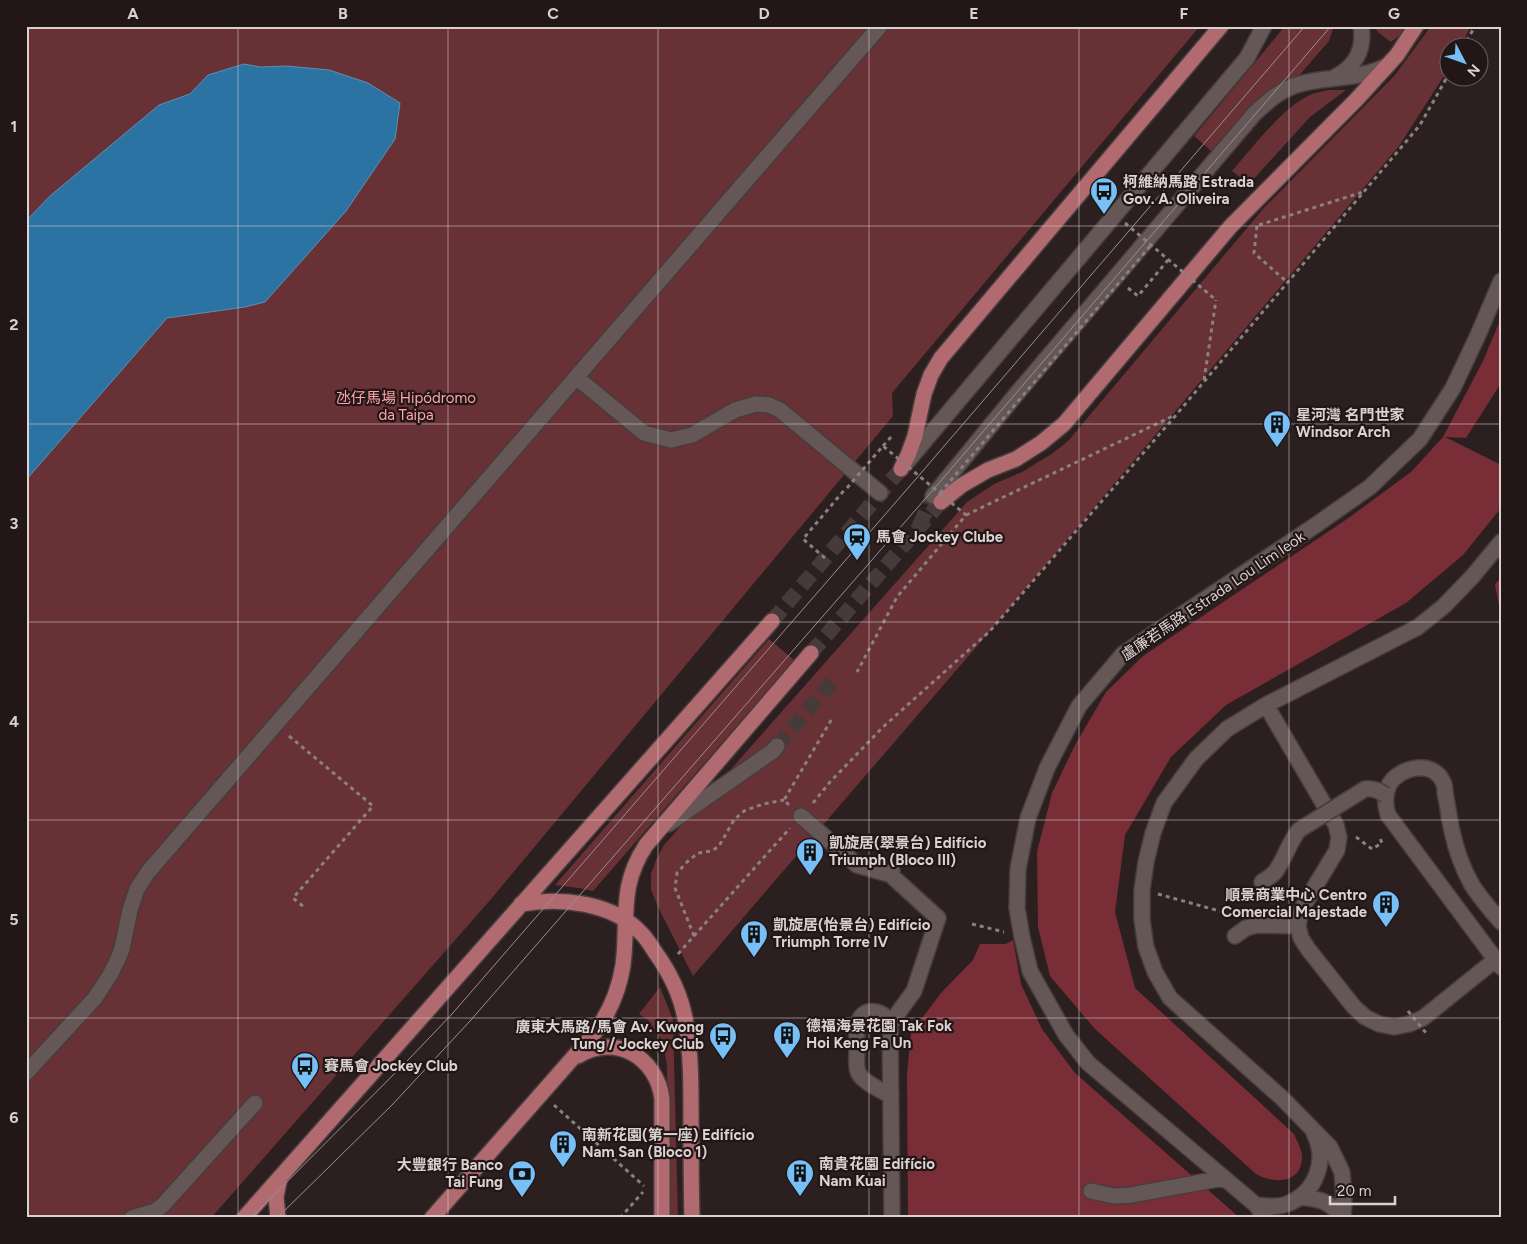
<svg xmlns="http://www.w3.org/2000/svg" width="1527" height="1244" viewBox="0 0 1527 1244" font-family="Figtree,'Noto Sans SC',sans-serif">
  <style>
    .green { fill: #673136 }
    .forest { fill: #792e37 }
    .water { fill: #2a73a3; stroke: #5f8fb1 }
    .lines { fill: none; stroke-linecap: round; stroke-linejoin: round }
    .minor-tunnel { stroke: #463a3a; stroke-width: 15; stroke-dasharray: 15 8; stroke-linecap: butt }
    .major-tunnel { stroke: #463a3a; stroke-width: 15; stroke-dasharray: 15 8; stroke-linecap: butt }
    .minor-casing { stroke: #473d3d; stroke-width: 18 }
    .major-casing { stroke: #473d3d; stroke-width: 18 }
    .path { stroke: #8b8080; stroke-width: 3; stroke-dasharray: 4 4; stroke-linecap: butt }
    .minor { stroke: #665757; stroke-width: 15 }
    .major { stroke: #b16a6f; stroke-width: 15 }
    .tram { stroke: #9a8f8f; stroke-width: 1 }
    .minor-bridge-casing { stroke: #473d3d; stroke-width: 18; stroke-linecap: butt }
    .path-bridge { stroke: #8b8080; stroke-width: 3; stroke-dasharray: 4 4; stroke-linecap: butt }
    .minor-bridge { stroke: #665757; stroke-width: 15 }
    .grid { fill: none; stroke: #dad1d1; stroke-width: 1; stroke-opacity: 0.55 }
    .labels { text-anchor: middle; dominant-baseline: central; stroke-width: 4.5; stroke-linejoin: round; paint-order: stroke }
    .poi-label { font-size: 15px; font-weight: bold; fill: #dad1d1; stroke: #221616; text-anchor: start }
    .park-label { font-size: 15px; fill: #ffa5aa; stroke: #221616 }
    .street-label { font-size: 15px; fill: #dad1d1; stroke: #221616 }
    .neatline { fill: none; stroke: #dad1d1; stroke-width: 2 }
    .grid-label { font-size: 16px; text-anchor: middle; font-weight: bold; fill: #dad1d1 }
  </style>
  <rect width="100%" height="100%" fill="#2c1f1f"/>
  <path class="green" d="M26,26H1200L892,393L893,416L492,898L211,1218H26Z
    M1285,26H1334L1329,41L1224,162L1194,136Z
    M1373,26H1407L1401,34L1391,42L1379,33Z
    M1431,26H1471L1460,47L1450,48L1449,68L1399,146L990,631L693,976L659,909L651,890V874L656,860L664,845L967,502L994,484L1022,472L1053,453L1068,441L1263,209L1395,75Z
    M1328,90H1346L1310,117L1249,184L1232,171C1252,148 1283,107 1310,95C1315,92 1322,92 1328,90Z
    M769,639L794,660L593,891L579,888L555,885Z
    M660,987L673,1020L678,1218H668L667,1066L663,1042L648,1020L639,1014Z"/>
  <path class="forest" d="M1501,318V383L1466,438L1445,437L1501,465V508L1463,555L1406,603L1226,705L1171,757L1125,835L1115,912L1135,988L1294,1134C1297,1141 1302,1149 1302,1157C1302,1184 1273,1184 1256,1174L1095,1029L1050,976L1038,927L1037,852L1052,793L1075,745L1106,692L1143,656L1347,519L1411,472L1443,437L1483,361Z
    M1501,578V616L1495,584Z
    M1013,940L1021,984L1042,1029L1075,1073L1240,1218H908L907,1074L911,1033L941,993L973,960L980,944H1006Z"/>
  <path class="water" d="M244,64L260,67L287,66L329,70L368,83L400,103L395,139L346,211L265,302L245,307L167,318L26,480V221L50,196L159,105L190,94L208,75Z"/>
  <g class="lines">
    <path class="minor-tunnel" d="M919,526L933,496
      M777,746L835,678"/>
    <path class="major-tunnel" d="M772,621L901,469
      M811,653L941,502"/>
    <g class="minor-casing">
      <path id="minor" d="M1335,77C1355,67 1365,49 1361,26
        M576,377L644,433L671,440L692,435L735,410L756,404L769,405L780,410L880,493
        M906,463L1247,58L1264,26
        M933,496L1019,391L1254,114C1268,101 1281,89 1300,84C1329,76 1361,80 1388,65
        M1266,705L1336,825L1339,837L1337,850L1305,903L1300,914L1298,926L1301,938L1308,949L1354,1007L1365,1017L1379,1024L1394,1027L1409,1024L1423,1018L1495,960
        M801,816L857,865L892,875
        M668,824L773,751L777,746
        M1262,882C1266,879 1272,876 1275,872C1285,859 1289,842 1299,830
        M1501,922C1491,910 1480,898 1472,885C1463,869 1456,850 1452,831C1449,819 1448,806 1445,793C1445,790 1445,785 1443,782C1433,759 1399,767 1389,785C1384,795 1385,805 1388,815L1501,967
        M1235,936L1246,928L1257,925L1298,926
        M890,1024L914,991L938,918L894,878L891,873L892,871
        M26,1073L95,998L110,975L117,961L122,949L130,910L137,889L148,872L880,26
        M891,1096C883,1091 863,1082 859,1074C855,1067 857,1058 857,1051C857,1037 853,1008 876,1012C883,1013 887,1018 890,1024L892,1218
        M1091,1191L1114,1196L1131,1195L1224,1178
        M1300,1197C1321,1199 1327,1201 1343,1216
        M1256,1205C1267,1206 1277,1208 1287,1204C1316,1193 1328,1160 1314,1133
        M132,1218L155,1211L163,1205L255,1103
        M1265,1218L1256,1205L1088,1063L1066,1035L1030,971L1022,937L1017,908L1018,869L1028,818L1047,768L1079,706L1123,654L1313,527L1370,487L1420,439L1453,388L1478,335L1501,281
        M1343,1218L1344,1199L1342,1172L1330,1147L1282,1098L1170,998L1155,972L1146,947L1142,920V890L1146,862L1153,833L1164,803L1196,759L1227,729L1266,705L1418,627L1444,606L1472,577L1501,542"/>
    </g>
    <g class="major-casing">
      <path id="major" d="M901,469L908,455L915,436L924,394L931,375L941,358L1221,26
        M941,502L962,485L988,470L1016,459L1041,443L1064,424L1230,227L1357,99L1397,55L1416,26
        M521,904C560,897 613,902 642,934C647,939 651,946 655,952C671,974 682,997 686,1024C691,1054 691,1085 691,1115C691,1149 691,1184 692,1218
        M578,1056C615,1033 657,1057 662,1099V1218
        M244,1218L772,621
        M278,1218L276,1197L280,1177
        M432,1218L593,1035C609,1014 619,991 623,965C629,918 618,888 646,845L811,653"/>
    </g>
    <path class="path" d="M1463,48L1475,26
      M1259,225L1363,192
      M1257,226L1254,253L1287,282
      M1128,288L1138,296L1168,260
      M1204,380L1216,300
      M883,446L892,436
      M966,515L1173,416
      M825,558L803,539L846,488
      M289,736L373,806L293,898L304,907
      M813,803L830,782L883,727L990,631L1176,415L1420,125L1450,72
      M789,805L784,800L833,717
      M1356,837L1372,849L1382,843L1379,836
      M1158,894L1234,915
      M972,924L1004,932
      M694,936L675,888L677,873L687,862L698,853L712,851L719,846L734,820L744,811L763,804L784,800
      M678,954L790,828
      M554,1105L644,1186
      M620,1218L643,1192"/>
    <use href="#minor" class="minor"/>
    <use href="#major" class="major"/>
    <path class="tram" d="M251,1218L409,1059L452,1014L915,480L1305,26
      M277,1218L392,1105L470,1021L939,483L1331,26"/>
    <g class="minor-bridge-casing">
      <path id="minor-bridge" d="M1299,830L1365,789C1374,788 1379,791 1386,795"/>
    </g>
    <path class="path-bridge" d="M1125,223L1216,300
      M847,488L883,446L966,515L897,597L857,672
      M940,493L1151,245
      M1408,1011L1426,1033"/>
    <use href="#minor-bridge" class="minor-bridge"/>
  </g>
  <path class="grid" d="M238,26V1218M448,26V1218M658,26V1218M869,26V1218M1079,26V1218M1289,26V1218M26,226H1501M26,424H1501M26,622H1501M26,820H1501M26,1018H1501"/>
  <defs>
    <g id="bus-pin" transform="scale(1.4375)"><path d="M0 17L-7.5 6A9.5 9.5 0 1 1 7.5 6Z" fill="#76c0f7" stroke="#221616"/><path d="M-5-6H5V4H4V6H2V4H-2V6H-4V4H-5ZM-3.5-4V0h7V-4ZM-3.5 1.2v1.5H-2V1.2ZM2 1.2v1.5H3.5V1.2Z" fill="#111"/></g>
    <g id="building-pin" transform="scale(1.4375)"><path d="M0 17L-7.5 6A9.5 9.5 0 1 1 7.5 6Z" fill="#76c0f7" stroke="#221616"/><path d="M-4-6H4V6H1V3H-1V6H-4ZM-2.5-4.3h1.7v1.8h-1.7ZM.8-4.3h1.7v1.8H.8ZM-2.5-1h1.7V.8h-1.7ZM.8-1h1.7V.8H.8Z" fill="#111"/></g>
    <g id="station-pin" transform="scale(1.4375)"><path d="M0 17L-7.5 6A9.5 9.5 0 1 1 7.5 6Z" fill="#76c0f7" stroke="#221616"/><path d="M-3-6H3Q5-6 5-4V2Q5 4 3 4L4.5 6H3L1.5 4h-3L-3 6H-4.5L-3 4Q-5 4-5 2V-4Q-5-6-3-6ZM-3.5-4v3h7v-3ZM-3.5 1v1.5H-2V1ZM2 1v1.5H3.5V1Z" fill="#111"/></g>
    <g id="bank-pin" transform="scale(1.4375)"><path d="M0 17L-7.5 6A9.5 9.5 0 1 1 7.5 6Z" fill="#76c0f7" stroke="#221616"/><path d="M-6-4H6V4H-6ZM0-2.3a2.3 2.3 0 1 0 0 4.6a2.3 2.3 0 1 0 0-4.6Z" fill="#111"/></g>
  </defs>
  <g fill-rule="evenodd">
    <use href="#bus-pin" x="1104" y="191"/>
    <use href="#building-pin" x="1277" y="424"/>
    <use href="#station-pin" x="857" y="537"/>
    <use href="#building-pin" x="810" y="852"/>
    <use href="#building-pin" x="1386" y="904"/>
    <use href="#building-pin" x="754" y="934"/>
    <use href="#building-pin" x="787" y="1035"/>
    <use href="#bus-pin" x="723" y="1036"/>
    <use href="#bus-pin" x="305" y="1066"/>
    <use href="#building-pin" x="563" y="1144"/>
    <use href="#building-pin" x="800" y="1173"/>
    <use href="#bank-pin" x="522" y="1174"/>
  </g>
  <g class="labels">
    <g class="poi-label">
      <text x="1123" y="182">柯維納馬路 Estrada<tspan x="1123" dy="17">Gov. A. Oliveira</tspan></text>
      <text x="1296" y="415">星河灣 名門世家<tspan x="1296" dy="17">Windsor Arch</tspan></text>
      <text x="876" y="537">馬會 Jockey Clube</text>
      <text x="829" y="843">凱旋居(翠景台) Edifício<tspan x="829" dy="17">Triumph (Bloco III)</tspan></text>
      <text x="1367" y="895" text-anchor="end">順景商業中心 Centro<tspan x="1367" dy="17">Comercial Majestade</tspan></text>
      <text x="773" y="925">凱旋居(怡景台) Edifício<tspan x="773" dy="17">Triumph Torre IV</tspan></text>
      <text x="806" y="1026">德福海景花園 Tak Fok<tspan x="806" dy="17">Hoi Keng Fa Un</tspan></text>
      <text x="704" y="1027" text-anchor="end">廣東大馬路/馬會 Av. Kwong<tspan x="704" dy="17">Tung / Jockey Club</tspan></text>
      <text x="324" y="1066">賽馬會 Jockey Club</text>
      <text x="582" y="1135">南新花園(第一座) Edifício<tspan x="582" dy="17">Nam San (Bloco 1)</tspan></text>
      <text x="819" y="1164">南貴花園 Edifício<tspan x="819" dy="17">Nam Kuai</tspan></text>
      <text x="503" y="1165" text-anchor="end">大豐銀行 Banco<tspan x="503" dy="17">Tai Fung</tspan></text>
    </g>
    <g class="park-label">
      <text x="406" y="398">氹仔馬場 Hipódromo<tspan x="406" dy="17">da Taipa</tspan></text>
    </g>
    <g class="street-label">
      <text transform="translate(1213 596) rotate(-34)">盧廉若馬路 Estrada Lou Lim Ieok</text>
    </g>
  </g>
  <rect width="1527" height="1244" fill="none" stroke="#221616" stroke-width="55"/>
  <g transform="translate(1464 62) rotate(131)"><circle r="24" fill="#221616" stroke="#6c6161"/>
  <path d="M0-4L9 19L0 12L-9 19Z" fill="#76c0f7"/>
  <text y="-8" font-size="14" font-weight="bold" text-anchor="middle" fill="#dad1d1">N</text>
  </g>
  <path d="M1330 1196v8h65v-8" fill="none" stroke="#dad1d1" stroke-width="2.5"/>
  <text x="1337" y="1196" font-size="15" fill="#dad1d1" stroke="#221616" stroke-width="4" paint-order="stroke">20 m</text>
  <rect x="28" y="28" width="1472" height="1188" class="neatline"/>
  <g class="grid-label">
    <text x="133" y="19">A</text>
    <text x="343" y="19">B</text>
    <text x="553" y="19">C</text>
    <text x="764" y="19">D</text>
    <text x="974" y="19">E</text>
    <text x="1184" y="19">F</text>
    <text x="1394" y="19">G</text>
    <text x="14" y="132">1</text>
    <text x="14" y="330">2</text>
    <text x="14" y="529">3</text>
    <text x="14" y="727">4</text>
    <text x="14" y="925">5</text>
    <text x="14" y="1123">6</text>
  </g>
</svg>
